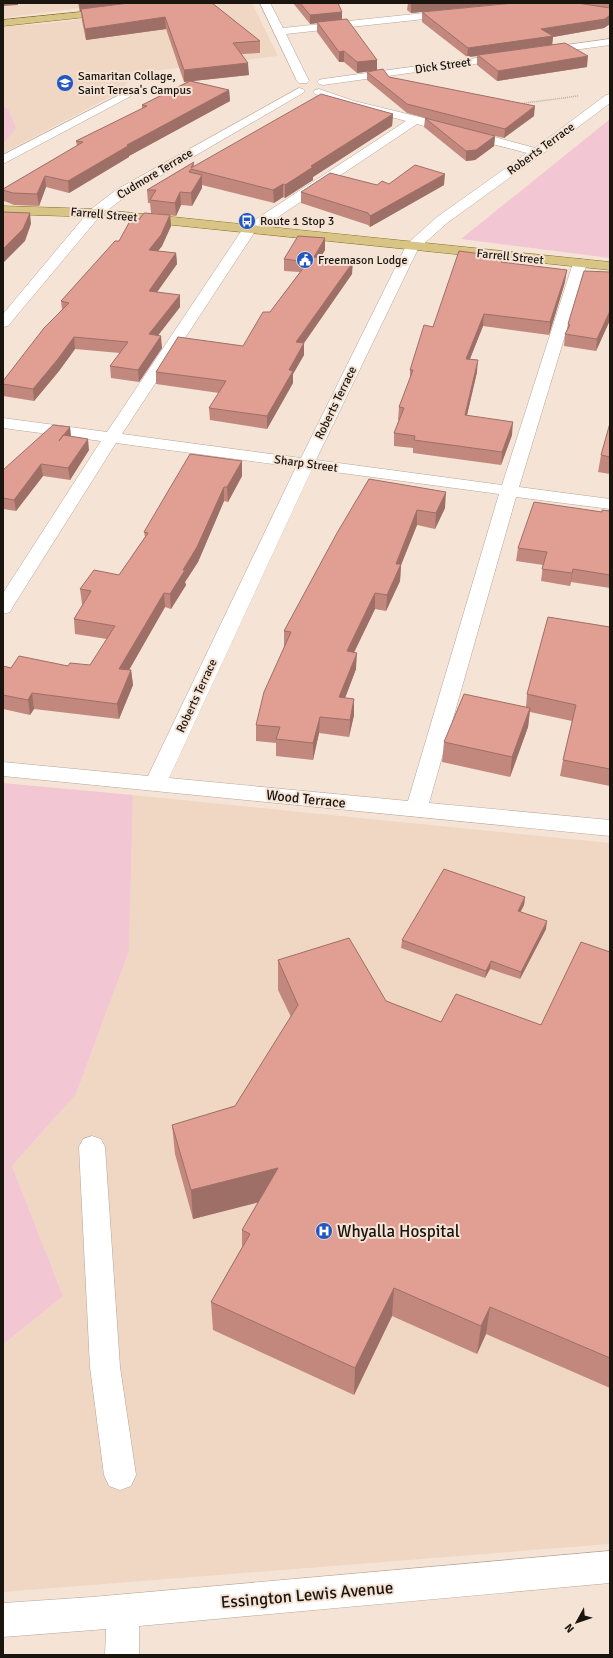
<svg xmlns="http://www.w3.org/2000/svg" width="613" height="1658" viewBox="0 0 613 1658" font-family="Signika,sans-serif">
  <style>
    .built { fill: #efd7c4 }
    .green { fill: #f3c6d4 }
    .lines { fill: none; stroke-linecap: round; stroke-linejoin: round }
    .minor-casing { stroke: #b6a598; stroke-width: 1 }
    .major-casing { stroke: #856f27; stroke-width: 1 }
    .path { stroke: #82776d; stroke-width: 1.5; stroke-dasharray: 0.5 1.5; stroke-linecap: butt }
    .minor { fill: #fff; fill-rule: evenodd }
    .major { fill: #d8c585; fill-rule: evenodd }
    .wall { fill: #c2887e }
    .shaded-wall { fill: #9e6f67 }
    .building { fill: #e19e93; stroke: #9e6f67 }
    .labels { text-anchor: middle; dominant-baseline: central; stroke-width: 4; stroke-linejoin: round; paint-order: stroke }
    .far-street-label { font-size: 12px; fill: #1b1510; stroke: #f5e4d5 }
    .far-poi-label { font-size: 12px; fill: #1b1510; stroke: #f5e4d5; text-anchor: start }
    .street-label { font-size: 14px; fill: #1b1510; stroke: #f5e4d5 }
    .near-poi-label { font-size: 17px; fill: #1b1510; stroke: #f5e4d5; text-anchor: start }
    .near-street-label { font-size: 17px; fill: #1b1510; stroke: #f5e4d5 }
  </style>
  <rect width="100%" height="100%" fill="#f5e4d5"/>
  <path class="built" d="M3,3H118L3,18Z
    M209,3H252L278,56L136,73L118,93L3,153V26L42,24Z
    M133,795L610,843V1544L3,1592V1343H5L63,1296L12,1166L76,1094L129,951Z"/>
  <path class="green" d="M3,106L8,109L16,128L3,144Z
    M610,119V258L461,239Z
    M3,783L133,795L129,951L76,1094L12,1166L63,1296L5,1343H3Z"/>
  <g class="lines">
    <g class="minor-casing">
      <path id="minor" d="M260,3H270L283,28L452,10L457,13L452,16L286,34L309,81L307,83H299L297,81Z
        M610,39V45L544,54L539,51L544,48Z
        M506,54L510,55L511,57L510,59L323,85L319,84L317,82L319,80L323,79Z
        M299,88L303,89L305,91L303,93L126,196L100,216L8,326L3,327V314L90,210L116,190Z
        M319,89L354,101L428,119L430,122L428,125L424,126L417,124L254,233L122,434L301,458L407,244L437,217L527,153L461,136L459,133L461,130L465,129L535,148L606,95L610,94V103L541,155L447,223L418,249L316,460L502,485L573,263L575,260L580,259L585,260L587,263L519,487L610,499V509L516,497L429,803L610,820V836L3,776V762L148,776L296,467L116,443L12,608L10,612L3,614V593L101,441L3,428V418L107,432L244,227L406,121L346,105L315,94L313,92L315,90ZM312,469L499,494L408,801L169,778Z
        M127,91L131,92L133,94L131,96L3,164V155Z
        M92,1136L101,1139L105,1147L120,1367L136,1475L131,1486L120,1490L109,1486L104,1475L90,1367L79,1147L83,1139Z
        M610,1551V1583L139,1626V1655H105L106,1629L3,1637V1603L92,1597Z"/>
    </g>
    <g class="major-casing">
      <path id="major" d="M111,9L116,12L115,14L3,26V20Z
        M3,206L95,209L610,262V270L95,217L3,214Z"/>
    </g>
    <path class="path" d="M518,104L578,96"/>
    <use href="#minor" class="minor"/>
    <use href="#major" class="major"/>
  </g>
  <path class="wall" d="M78,3H212L260,41V53L242,54L249,75L192,81L229,90L230,101L129,156V157L69,193L46,187L39,206L14,205L4,201L3,189L77,146L76,141L142,109V105L189,81L184,82L166,29L86,40L82,21L81,12H80Z
    M293,3H338L342,20L377,60V70L357,73L344,62H339L317,32V23L310,24Z
    M408,3H510L411,13L407,10Z
    M514,3H610V24L604,28L553,37L552,44L587,67L497,81L477,65V56L467,57L422,22V12Z
    M367,72L389,77L534,116L504,138L495,136L494,146L475,160L466,161L424,127L425,118L407,113L367,80Z
    M393,114L392,126L313,177V180L285,198L283,197L274,203L202,185V188L192,206L181,205L176,216L151,213L150,203H148L147,190L194,162V166Z
    M389,184L444,185L370,227L368,225L301,203V192Z
    M170,215L171,226L162,246L158,251L176,253L177,264L157,292L180,295V307L158,335L162,348L139,382L111,378L110,366L120,353L75,349L59,371L34,401L3,396V381L62,309L61,301L138,221Z
    M325,250L320,258L352,274L304,343V355L293,374V383L267,429L210,420L209,408L219,393L156,384V372L243,346L270,312L300,272L284,271V259Z
    M503,262L565,282L549,335L483,326L470,359L477,372L467,415L512,435L501,465L413,453V448L394,446V433L399,420H398L399,407L410,378V370L433,327Z
    M610,272V320L596,351L564,346L565,334L567,330L568,324Z
    M610,423V474L598,472L601,455Z
    M70,427L71,436L89,450L70,480L43,476L16,511L3,509V470Z
    M242,476L228,502L224,501L198,562L185,582L186,585L171,609L165,607L129,670H131L133,685L119,719L34,709L30,715L3,709V666L11,668L90,665L107,639L75,634L74,619L83,604H82L80,589L119,575L145,537L144,532Z
    M369,479L445,508L435,529L417,525L401,565L400,581L386,611L375,609L354,653L356,669L345,698L354,699V715L349,737L319,733L313,760L276,756V743L256,741V725L284,647V631Z
    M610,511V588L571,582L570,586L541,581L543,565L516,561L518,548L602,512Z
    M610,627V786L560,776L563,760L572,721L530,712L528,727L510,777L442,762L444,742L526,707L527,694Z
    M525,897L524,905L520,912L546,929L520,979L490,969L485,978L401,948L402,940Z
    M610,952V1388L486,1334L477,1354L392,1316L354,1395L213,1330L211,1302L242,1247V1230L258,1202L193,1219L175,1154L172,1125L235,1106L291,1017L278,990V960L441,1022L541,1025Z"/>
  <path class="shaded-wall" d="M3,3H18V5L3,6Z
    M79,3H147L81,9V12H80Z
    M420,3H510L411,13V4Z
    M342,12V20L310,24V15Z
    M610,15V24L604,28L553,37L552,46L478,55L477,56L467,57L468,48L541,29Z
    M165,17L166,29L86,40L85,29Z
    M344,51V62H339V52Z
    M588,56L587,67L497,81L498,71Z
    M377,60V70L357,73V62Z
    M248,63L249,75L184,82V70Z
    M229,90L230,101L129,156V157L69,193L68,181L127,145Z
    M535,106L534,116L504,138L505,129Z
    M393,114L392,126L313,177V180L285,198V185L311,166Z
    M495,136L494,146L475,160L466,161V151Z
    M445,174L444,185L370,227V216Z
    M202,175V188L192,206L191,193Z
    M45,176L46,187L39,206L37,194Z
    M283,184V197L274,203L273,190Z
    M180,192L181,205L176,216L175,203Z
    M30,213L31,224L25,241L3,263V249Z
    M170,215L171,226L162,246L150,261L149,250Z
    M325,238V250L314,269V257Z
    M176,253L177,264L150,302L149,291Z
    M353,262L352,274L304,343V355L293,374V383L267,429V416L289,370L296,342Z
    M567,270L565,282L549,335L550,322Z
    M180,295V307L150,346L149,334Z
    M610,311V320L596,351L597,339Z
    M484,314L483,326L465,371L466,359Z
    M161,336L162,348L139,382L138,370Z
    M74,337L75,349L59,371L34,401L33,389Z
    M478,360L477,372L464,428L465,415Z
    M513,422L512,435L501,465L502,452Z
    M70,427L71,439L59,441Z
    M88,439L89,450L70,480L68,468Z
    M242,461V476L228,502L227,487Z
    M41,464L43,476L16,511L14,500Z
    M224,487V501L198,562L185,582L186,585L171,609L170,594L183,570Z
    M446,492L445,508L435,529L436,513Z
    M417,510V525L401,565L400,581L386,611L387,595L396,564Z
    M573,569L571,582L570,586L572,573Z
    M164,593L165,607L121,684L119,669Z
    M375,593V609L346,668L347,651Z
    M357,653L356,669L339,714V697Z
    M131,670L133,685L119,719L117,704Z
    M32,693L34,709L30,715L28,700Z
    M354,699V715L349,737L350,720Z
    M530,708L528,727L510,777L512,757Z
    M320,717L319,733L313,760V743Z
    M525,897L524,905L517,919L518,911Z
    M547,921L546,929L520,979L521,972Z
    M491,961L490,969L485,978L486,971Z
    M278,1168L279,1197L193,1219L191,1190Z
    M394,1288L392,1316L354,1395L355,1368Z
    M490,1307L486,1334L477,1354L481,1326Z"/>
  <path class="building" d="M129,3H212L260,41L233,43L248,63L184,70L165,17L85,29L81,9Z
    M300,3H338L342,12L310,15Z
    M514,3H577L610,8V15L605,19L541,29L553,36L468,48L422,12Z
    M347,19L377,60L357,62L344,51L339,52L317,22Z
    M565,43L588,56L498,71L478,55Z
    M383,69L389,77L535,106L505,129L407,104L367,72Z
    M190,81L229,90L127,145L128,146L68,181L45,176L37,194L13,193L3,190V189L83,142L76,141L147,106L142,105Z
    M321,94L393,114L311,166L313,167L285,185L283,184L273,190L191,169L189,172L202,175L191,193L180,192L175,203L150,200L156,190H147L194,162L191,168Z
    M425,118L495,136L476,150L466,151Z
    M415,165L445,174L370,216L368,213L301,192L330,173L377,185L382,181L389,184Z
    M3,212L30,213L23,229L3,249Z
    M144,213L170,215L161,235L149,250L176,253L149,291L180,295L149,334L161,336L138,370L110,366L128,342L74,337L58,359L33,389L3,384V381L44,328L69,303L61,301L115,241H119L130,221H138Z
    M298,236L325,238L314,257L353,262L296,342L304,343L289,370L293,371L267,416L209,408L226,381L156,372L178,337L243,346L263,312H270L308,262L284,259Z
    M459,251L504,257L501,262L567,270L550,322L484,314L466,359L478,360L465,415L513,422L502,452L414,440L415,436L394,433L404,408L399,407L413,370H410L424,325L433,327Z
    M584,271L610,272V311L597,339L565,334L570,325L568,324Z
    M610,423V457L601,455Z
    M53,425L70,427L59,441L63,435L88,439L68,468L41,464L14,500L3,498V470Z
    M190,454L242,461L227,487H224L197,547L183,570H185L170,594L164,593L119,669L131,670L117,704L32,693L28,700L3,695V666L11,668L19,656L68,666L70,663L90,665L115,626L74,619L91,591L80,589L94,570L119,575L148,533L144,532Z
    M369,479L446,492L436,513L417,510L396,564H401L387,595L375,593L347,651L357,653L339,697L354,699L350,720L320,717L313,743L276,739L280,727L256,725L264,692L291,632L284,631L337,533Z
    M534,502L602,512V510L610,511V575L573,569L572,573L542,569L547,552L518,548Z
    M548,617L610,627V769L563,760L576,705L527,694Z
    M464,694L530,708L512,757L444,742Z
    M444,869L525,897L518,911L547,921L521,972L491,961L486,971L402,940Z
    M349,938L386,1001L441,1022L456,994L541,1025L581,942L610,952V1358L490,1307L481,1326L394,1288L355,1368L211,1302L250,1234L242,1230L278,1168L191,1190L172,1125L235,1106L298,1005L278,960Z"/>
  <defs>
    <g id="school-disc" transform="scale(0.9)"><circle r="9.5" fill="#2256c3" stroke="#f5e4d5"/><path d="M0-5L7-2L0 1L-7-2ZM-4 1L0 2.5L4 1V4Q0 6-4 4Z" fill="#fff"/></g>
    <g id="bus-disc" transform="scale(0.9)"><circle r="9.5" fill="#2256c3" stroke="#f5e4d5"/><path d="M-5-6H5V4H4V6H2V4H-2V6H-4V4H-5ZM-3.5-4V0h7V-4ZM-3.5 1.2v1.5H-2V1.2ZM2 1.2v1.5H3.5V1.2Z" fill="#fff"/></g>
    <g id="civic-disc" transform="scale(0.9)"><circle r="9.5" fill="#2256c3" stroke="#f5e4d5"/><path d="M-.6-6.5H3V-4.5H.6V-3L4-1V1h2V6H-6V1h2V-1L-.6-3ZM-1.2 2.5V6h2.4V2.5Z" fill="#fff"/></g>
    <g id="hospital-disc" transform="scale(0.9)"><circle r="9.5" fill="#2256c3" stroke="#f5e4d5"/><path d="M-5-5h3v3.5h4V-5h3V5h-3V1.5h-4V5h-3Z" fill="#fff"/></g>
  </defs>
  <g fill-rule="evenodd">
    <use href="#school-disc" x="65" y="83"/>
    <use href="#bus-disc" x="247" y="221"/>
    <use href="#civic-disc" x="305" y="260"/>
    <use href="#hospital-disc" x="324" y="1231"/>
  </g>
  <g class="labels">
    <g class="far-street-label">
      <text transform="translate(443 66) rotate(-8)">Dick Street</text>
      <text transform="translate(541 149) rotate(-36)">Roberts Terrace</text>
      <text transform="translate(155 174) rotate(-31)">Cudmore Terrace</text>
      <text transform="translate(104 215) rotate(5)">Farrell Street</text>
      <text transform="translate(510 257) rotate(6)">Farrell Street</text>
      <text transform="translate(336 403) rotate(-64)">Roberts Terrace</text>
      <text transform="translate(306 464) rotate(8)">Sharp Street</text>
      <text transform="translate(197 696) rotate(-65)">Roberts Terrace</text>
    </g>
    <g class="far-poi-label">
      <text x="78" y="76">Samaritan Collage,<tspan x="78" dy="14">Saint Teresa's Campus</tspan></text>
      <text x="260" y="221">Route 1 Stop 3</text>
      <text x="318" y="260">Freemason Lodge</text>
    </g>
    <g class="street-label">
      <text transform="translate(306 799) rotate(6)">Wood Terrace</text>
    </g>
    <g class="near-poi-label">
      <text x="337" y="1231">Whyalla Hospital</text>
    </g>
    <g class="near-street-label">
      <text transform="translate(307 1595) rotate(-5)">Essington Lewis Avenue</text>
    </g>
  </g>
  <rect width="613" height="1658" fill="none" stroke="#1b1510" stroke-width="8"/>
  <g transform="translate(577 1622) rotate(230)" stroke="#f5e4d5" stroke-width="3" paint-order="stroke">
  <path d="M0-3L7 15L0 10L-7 15Z" fill="#1b1510"/>
  <text y="-6" font-size="11" font-weight="bold" text-anchor="middle" fill="#1b1510">N</text>
  </g>
</svg>
